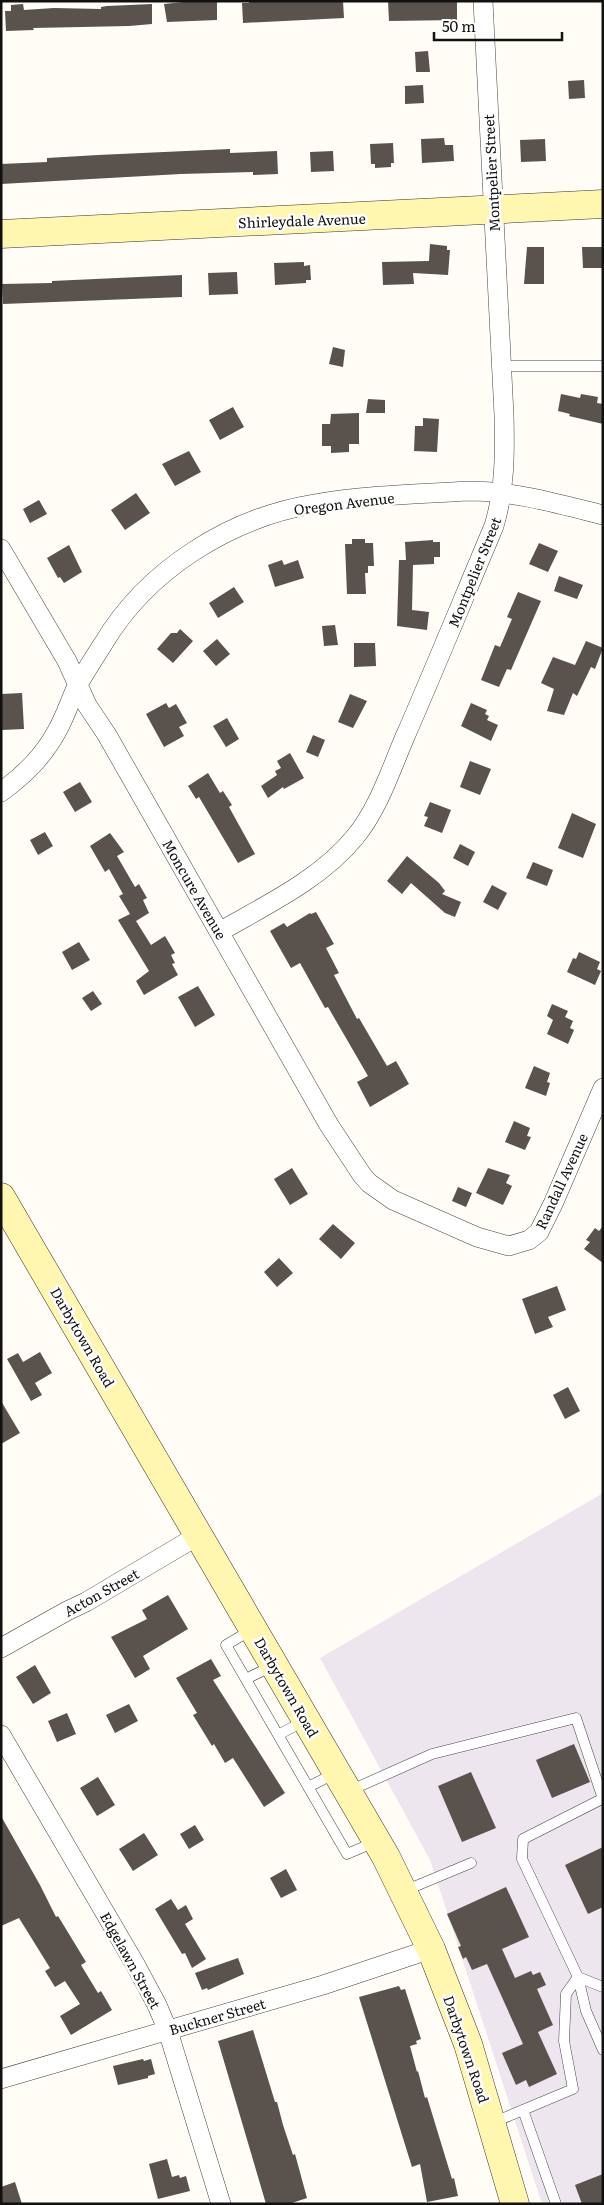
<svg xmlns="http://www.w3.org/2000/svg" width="604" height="2205" viewBox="0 0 604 2205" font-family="Literata,serif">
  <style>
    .industrial { fill: #eee6ef }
    .building { fill: #5a524d }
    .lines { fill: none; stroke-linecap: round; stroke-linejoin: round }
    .lane-casing { stroke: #444; stroke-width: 11 }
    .street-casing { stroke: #444; stroke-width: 20 }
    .secondary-casing { stroke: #333; stroke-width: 29 }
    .lane { stroke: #fff; stroke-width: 10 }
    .street { stroke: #fff; stroke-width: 19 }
    .secondary { stroke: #fff6b0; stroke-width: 28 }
    .labels { text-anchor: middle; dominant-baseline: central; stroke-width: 5; stroke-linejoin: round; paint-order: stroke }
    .street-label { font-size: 14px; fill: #111; stroke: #fff }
  </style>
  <rect width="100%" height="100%" fill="#fffdf5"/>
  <path class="industrial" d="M603,1493V2204H542L430,1860L320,1658Z"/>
  <path class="building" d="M193,1L217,2V20L167,22L164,4Z
    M249,1H343L344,18L243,23L242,3H249Z
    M388,1H457V20L389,21Z
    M23,4L24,10L54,8L101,9V7L107,6L152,4V24L129,26L33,28L34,30L6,31L5,11H11V5Z
    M428,51L430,72H416L415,52Z
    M584,80L585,98L569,99L568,81Z
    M423,85L424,103L405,104V86Z
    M444,138L445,145H453L454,161L422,163L421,139Z
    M545,139L546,161L521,162L520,140Z
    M393,143L394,163H391V167L375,168V164H371L370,144Z
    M230,149V153L277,151L278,174L253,175V172L181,174L1,184V164L47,162V158L98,155Z
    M333,151L334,171L311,172L310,152Z
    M430,244L447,246V250H450L448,275L413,273L414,284L383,285L382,262L429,261Z
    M527,247H544V284H524Z
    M582,247H603V268H583Z
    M304,262V266L310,265L311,280H306V283L275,285L274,263Z
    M237,272L238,294L209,295L208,273Z
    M182,275V297L3,304L2,284L52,283V281Z
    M333,347L345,350L343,367L329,364Z
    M561,394L580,398L581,394L598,397L597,403L603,404V424L569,416L570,414L558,411Z
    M368,399L385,400V413H366Z
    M233,407L244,427L220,440L209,420Z
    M359,413V444H349V452L331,453V446H322V424H330L331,414Z
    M423,418L439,419L437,452L414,451L415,426H423Z
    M189,451L201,472L175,486L162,464Z
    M136,493L150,513L125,530L111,510Z
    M39,500L47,514L30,523L23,509Z
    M352,539H365V543H373L374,566H368V573H365L366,594H347L345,544H352Z
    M433,540V542H440V557H434V564L413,565L412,610L429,612L427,630L397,626L399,560H406L405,542Z
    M539,543L558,551L548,572L529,564Z
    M69,545L82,572L64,583L60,577L58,578L47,558Z
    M282,560L284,565L298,560L304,578L275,587L268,565Z
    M559,576L583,585L577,599L554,591Z
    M234,587L244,602L218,618L209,603Z
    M518,592L541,601L511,670L507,669L499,687L481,680L495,645L500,647L512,619L507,617Z
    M335,625L338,645L324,646L322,626Z
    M180,629L193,641L173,663L157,649L171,633H177Z
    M217,639L230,654L216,666L203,651Z
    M586,641L603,648L595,669L591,667L577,696L573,693L564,715L547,711L554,689L541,683L553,657L575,665Z
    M354,643H375L376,666L354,667Z
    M22,693L24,729L2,730L1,694Z
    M350,694L367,701L353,728L338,722Z
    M166,703L169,708L176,704L187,723L179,727L184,736L164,747L146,714Z
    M471,703L487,710L485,714L489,716L487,720L498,725L491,741L461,726Z
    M227,718L239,739L226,747L213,726Z
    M313,735L325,740L318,757L306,752Z
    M290,753L304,778L284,789L283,787L268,798L261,786L277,775L275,771L281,768L277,761Z
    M470,761L491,769L480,795L460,787Z
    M208,773L220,793L223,791L232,805L229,807L255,854L238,863L199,797L196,799L188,786Z
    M80,782L92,802L75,812L63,792Z
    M430,802L451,810L442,833L424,826L428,817L424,816Z
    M572,813L596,824L583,858L558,848Z
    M45,832L53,846L38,855L30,840Z
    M110,833L124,852L117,856L135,887L139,884L147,898L143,900L149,913L136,921L151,945L165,936L175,953L171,955L175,963L172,964L178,975L144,995L136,981L149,971L118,920L130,914L119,896L123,894L109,869L105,872L90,846Z
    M460,844L475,852L468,866L453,858Z
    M407,856L439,883L445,891L442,894L461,902L455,917L445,913L411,883L402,894L387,881Z
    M533,862L553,870L547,886L526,878Z
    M492,885L507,893L498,910L483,902Z
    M316,912L334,944L326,948L339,973L334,975L357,1019L359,1018L387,1066L396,1061L409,1084L370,1107L357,1082L368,1076L328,1007L325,1008L300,963L291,968L270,931L284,923L287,927L310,913L311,914Z
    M79,942L90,960L72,970L62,952Z
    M579,952L600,962L597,969L601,971L595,985L567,972L573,958L576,959Z
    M198,986L215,1015L195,1027L178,997Z
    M93,991L102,1004L91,1011L82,998Z
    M552,1004L568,1011L565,1017L573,1021L570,1028L574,1030L568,1044L547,1034L553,1020L547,1016Z
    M534,1066L550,1073L547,1082L550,1083L546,1096L525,1088Z
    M514,1121L530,1128L527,1136L531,1137L525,1150L505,1142Z
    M292,1168L308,1194L290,1205L274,1179Z
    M488,1168L510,1175L506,1183L512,1186L503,1205L476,1193Z
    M458,1187L472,1193L466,1207L452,1201Z
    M333,1224L355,1243L341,1259L319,1239Z
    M603,1226V1263L584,1249L590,1242L586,1240L595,1228L599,1231Z
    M279,1258L293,1273L277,1287L264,1272Z
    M557,1286L566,1310L548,1317L553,1327L535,1334L522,1299Z
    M40,1352L52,1373L35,1383L42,1395L31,1401L7,1359L18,1353L23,1362Z
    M568,1387L580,1411L565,1419L553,1395Z
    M1,1401L20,1433L1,1444Z
    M168,1595L188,1629L143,1656L150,1669L135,1678L111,1637L147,1619L142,1610Z
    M211,1659L221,1676L213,1680L285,1793L264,1807L233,1758L225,1763L214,1744L212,1746L193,1715L197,1713L176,1678Z
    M35,1665L51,1693L33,1704L16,1677Z
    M129,1704L138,1721L115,1733L106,1715Z
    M67,1713L76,1734L57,1742L48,1721Z
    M574,1744L590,1782L552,1798L536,1760Z
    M471,1772L496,1828L462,1842L438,1786Z
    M98,1777L115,1805L97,1816L80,1788Z
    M1,1816L40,1885L56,1917L58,1916L86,1962L81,1965L84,1970L98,1993L101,1991L112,2010L71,2035L60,2016L80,2004L65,1981L55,1987L45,1971L50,1968L19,1918L1,1926Z
    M195,1825L204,1840L189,1849L180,1834Z
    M144,1833L158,1855L133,1871L119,1849Z
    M603,1847V1907L588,1914L565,1865Z
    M286,1869L297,1890L281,1898L270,1878Z
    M506,1887L529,1937L502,1949L515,1978L531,1971L533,1975L540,1972L546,1985L537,1989L553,2025L538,2032L557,2074L529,2087L526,2080L516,2085L502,2053L523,2044L487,1964L472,1970L466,1957L463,1959L458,1947L461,1946L447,1914Z
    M171,1899L178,1910L186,1905L193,1919L185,1924L206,1959L192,1968L185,1953L182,1954L155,1909Z
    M238,1958L244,1974L208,1990L207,1988L202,1990L195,1973Z
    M399,1986L401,1990L405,1989L421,2039L416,2041L417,2044L410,2046L417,2072L418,2071L425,2098L427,2097L452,2179L454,2178L458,2196L427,2202L420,2164L412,2167L359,1997Z
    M253,2030L275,2102H277L283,2125L293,2155L295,2154L307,2198L289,2204H266L218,2041Z
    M143,2059L144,2061L151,2059L155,2074L148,2076V2078L118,2085L113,2066Z
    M167,2159L172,2177L179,2175L180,2178L186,2176L190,2191L158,2199L149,2164Z
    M603,2174V2204H582L575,2185Z
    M15,2182L22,2204H1V2187Z"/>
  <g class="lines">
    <g class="lane-casing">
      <path id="lane" d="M501,366H603
        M253,1629L226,1645L347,1854L375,1842
        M246,1679L274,1665
        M278,1735L306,1720
        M308,1787L336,1773
        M349,1791L432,1754L576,1718L603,1799
        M404,1891L471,1863
        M578,1977L586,2011L603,2050
        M578,1977L603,1987
        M523,2110L556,2204
        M492,2123L573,2089L564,2041L566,1994L578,1977L522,1859L523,1839L602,1799"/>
    </g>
    <g class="street-casing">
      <path id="street" d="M1,549L67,661L87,705L107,735L329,1125L362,1175L369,1183L393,1200L477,1237L509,1246L529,1240L539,1232L553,1204L603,1088
        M1,792C24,775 43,757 57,731C65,717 70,701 77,686C85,672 94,658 103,644C147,570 229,518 314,504C365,495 418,494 469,491C514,491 559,504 603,515
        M219,932C266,905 321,879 355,837C378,809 390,772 404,739C435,668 464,597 494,526C505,489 505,453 504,415L483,1
        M1,1648L67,1611L86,1602L199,1535
        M1,1735L135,1964L157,2005L168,2031L221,2204
        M1,2079L323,1985L431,1949"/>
    </g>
    <g class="secondary-casing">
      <path id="secondary" d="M1,234L603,204
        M1,1197L386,1857L431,1949L468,2044L515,2204"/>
    </g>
    <use href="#lane" class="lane"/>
    <use href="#street" class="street"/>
    <use href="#secondary" class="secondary"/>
  </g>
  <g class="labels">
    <g class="street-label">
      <text transform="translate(491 173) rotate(-93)">Montpelier Street</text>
      <text transform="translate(302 220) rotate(-2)">Shirleydale Avenue</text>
      <text transform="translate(344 503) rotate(-7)">Oregon Avenue</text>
      <text transform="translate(474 572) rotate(-68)">Montpelier Street</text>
      <text transform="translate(195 889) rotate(60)">Moncure Avenue</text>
      <text transform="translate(561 1181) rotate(-65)">Randall Avenue</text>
      <text transform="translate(83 1337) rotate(60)">Darbytown Road</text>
      <text transform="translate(101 1592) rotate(-29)">Acton Street</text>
      <text transform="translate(287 1687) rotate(60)">Darbytown Road</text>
      <text transform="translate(131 1960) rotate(61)">Edgelawn Street</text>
      <text transform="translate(217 2016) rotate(-16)">Buckner Street</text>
      <text transform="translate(467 2049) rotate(71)">Darbytown Road</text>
    </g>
  </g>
  <rect width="604" height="2205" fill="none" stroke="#111111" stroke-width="5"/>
  <path d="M434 32v8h128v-8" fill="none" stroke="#111111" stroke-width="2.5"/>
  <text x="442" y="32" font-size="15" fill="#111111" stroke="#ffffff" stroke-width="4" paint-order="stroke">50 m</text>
</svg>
